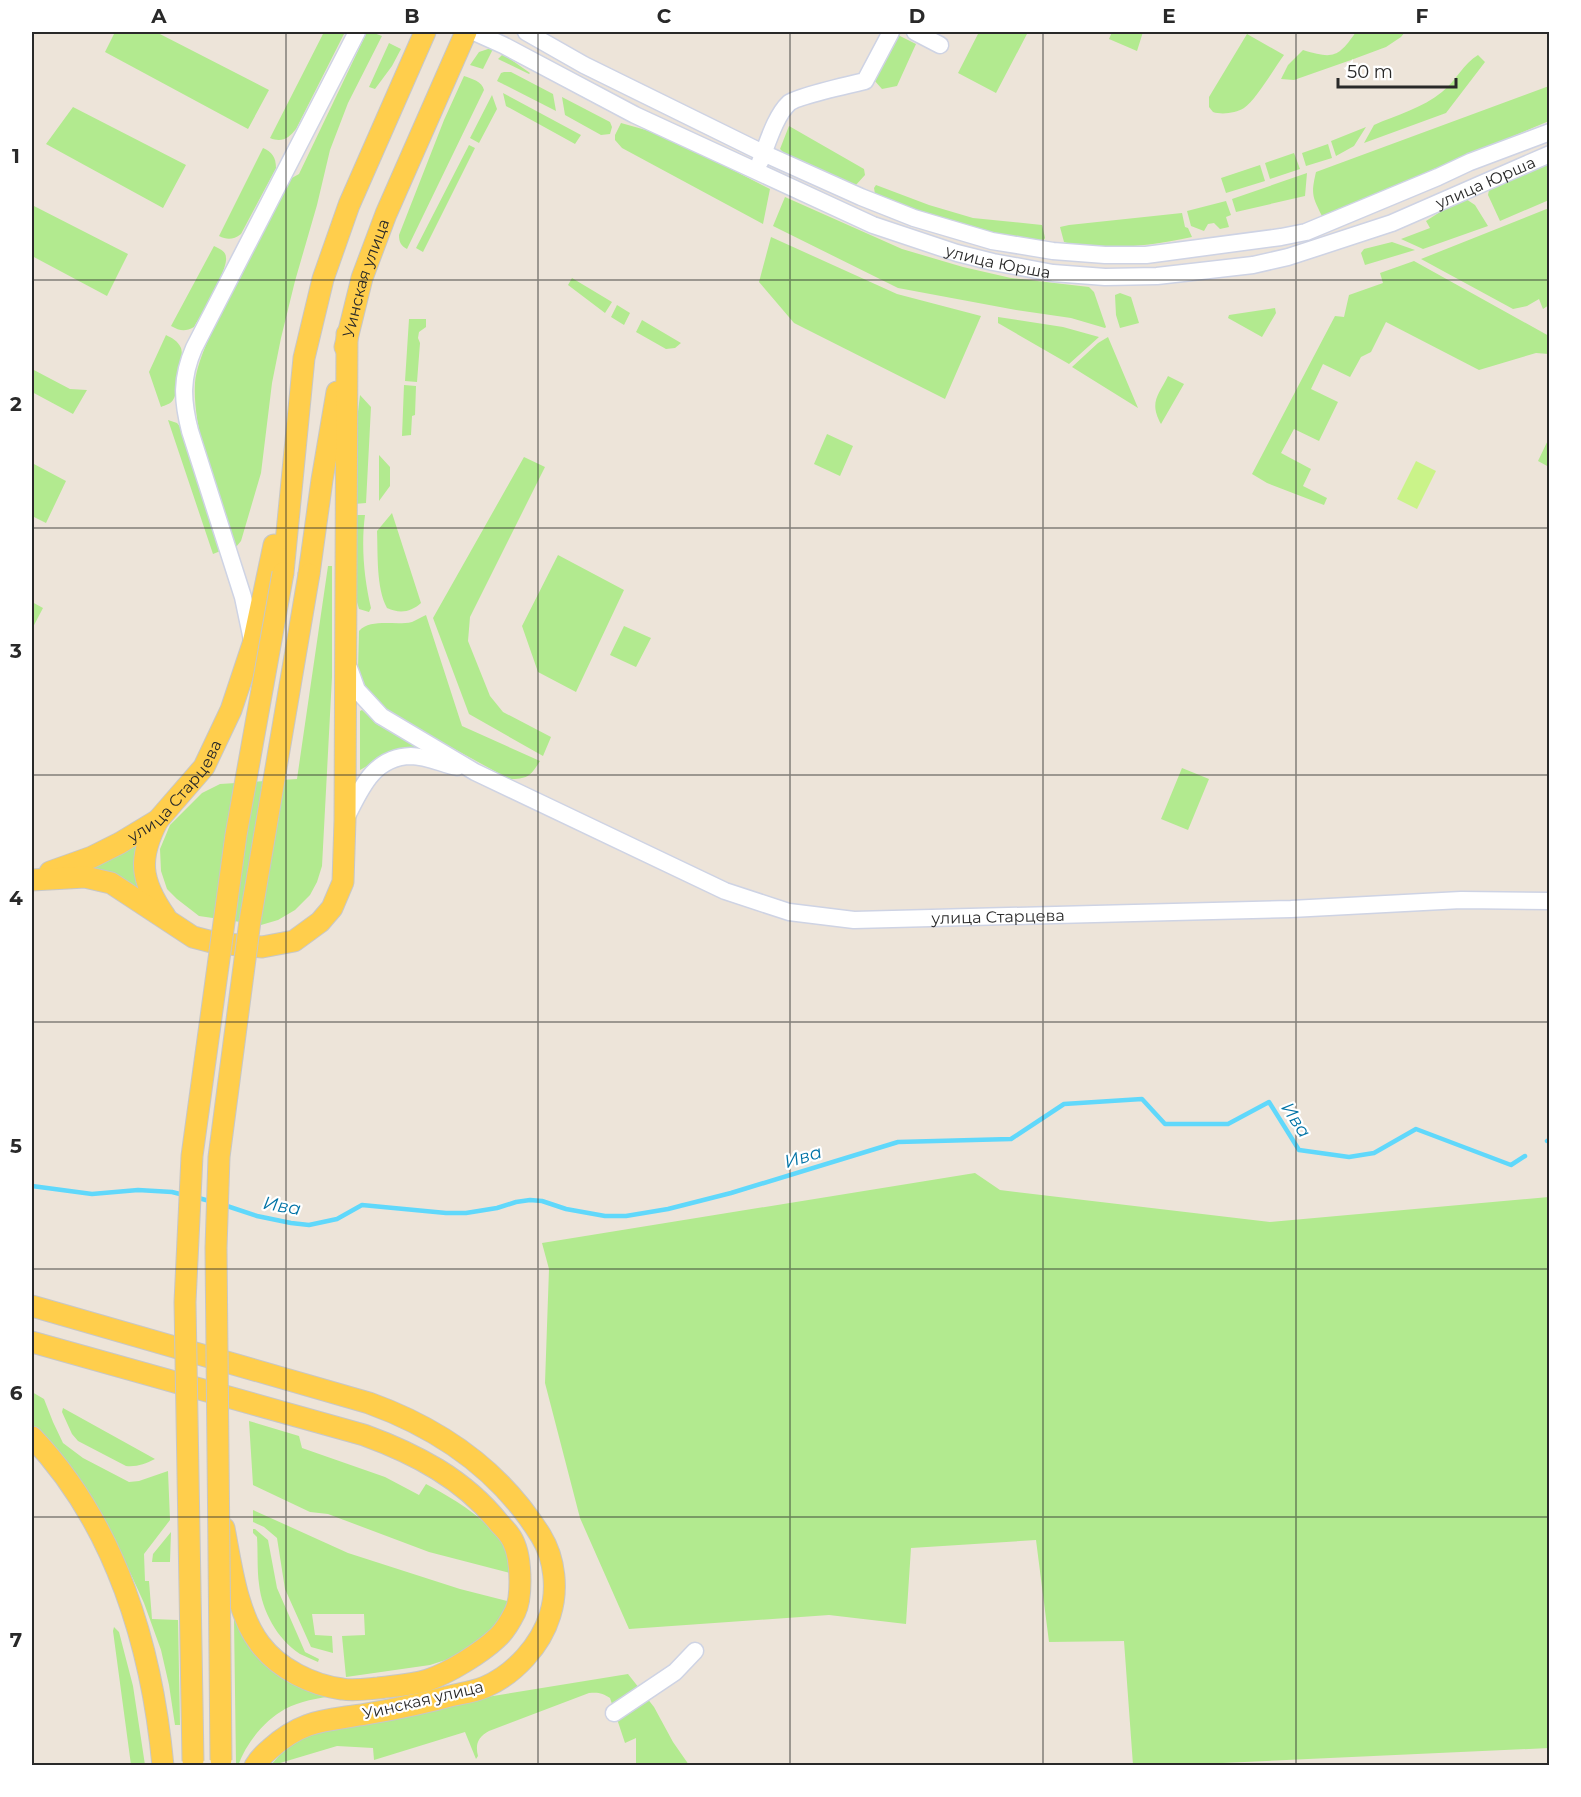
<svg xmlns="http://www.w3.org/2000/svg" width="1581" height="1797" viewBox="0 0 1581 1797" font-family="Montserrat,sans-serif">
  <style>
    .green { fill: #b2ea8f }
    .pitch { fill: #caf389 }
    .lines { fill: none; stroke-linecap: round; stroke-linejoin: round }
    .stream { stroke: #60d8fb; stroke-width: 4.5 }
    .minor-casing { stroke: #ced3e4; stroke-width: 19 }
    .major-casing { stroke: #c7c7c7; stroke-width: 23 }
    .minor { stroke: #fff; stroke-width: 16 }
    .major { stroke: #ffce4c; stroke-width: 21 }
    .major-bridge-casing { stroke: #c7c7c7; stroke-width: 23; stroke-linecap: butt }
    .major-bridge { stroke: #ffce4c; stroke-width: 21 }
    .grid { fill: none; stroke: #292929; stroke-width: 1.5; stroke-opacity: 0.55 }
    .labels { text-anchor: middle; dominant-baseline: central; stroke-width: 4.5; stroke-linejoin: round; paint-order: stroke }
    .street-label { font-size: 16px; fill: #292929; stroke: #fff }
    .water-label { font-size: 18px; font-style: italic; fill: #0073a6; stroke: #fff }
    .neatline { fill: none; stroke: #292929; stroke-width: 2 }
    .grid-label { font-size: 20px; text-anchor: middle; font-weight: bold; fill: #292929 }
  </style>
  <rect width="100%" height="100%" fill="#ede4d9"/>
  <path class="green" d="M115,32H156L269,90L248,129L105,52Z
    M324,32H345L296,129C289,138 282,143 270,138Z
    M367,32H371L382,36L348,103L330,150L317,205L295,281L281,338L272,383L261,473L241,541L236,547C220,498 192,433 195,383C197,357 221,313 233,289C252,252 271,216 290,179L299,174Z
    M979,32H1028L996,93L958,73Z
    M1112,32H1143L1137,51L1109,39Z
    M1356,32H1405L1401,37L1386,47L1351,60L1294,80L1281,79L1288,65L1303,50C1333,59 1338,58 1356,32Z
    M1247,34L1284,55C1275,67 1256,100 1244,108C1236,113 1222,115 1213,112L1209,107V97Z
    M898,35L916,44L897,86L882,89L874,80Z
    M389,43L401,49L392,66L375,89L369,87Z
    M488,49H493L483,69L470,65L479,52Z
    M503,54L530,73L529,74L498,59Z
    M1478,55L1485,62L1446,113L1364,143L1374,125C1396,115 1423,108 1442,92C1455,82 1464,63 1478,55Z
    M504,72H511L553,94L556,111L497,81L501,73Z
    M464,76C472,79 482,81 484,90L407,249C401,246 399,242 399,235L444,120Z
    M1549,86V121L1322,216C1312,196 1311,194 1316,172Z
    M503,93L581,135L575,144L506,106Z
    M492,95L497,109L479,143L470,138Z
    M562,97L610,122L612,127L610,134L601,135L565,115Z
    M73,107L186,165L163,208L46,144Z
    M621,123L653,132L696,151L770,189L763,224L622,148L615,140V135Z
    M789,126L864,169L865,175L855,186L785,154L780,149Z
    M1366,127L1354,146L1336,156L1331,141Z
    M1328,144L1332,158L1306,166L1302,153Z
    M469,145L475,148L423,252L416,248Z
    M263,148C272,152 276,157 276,168L241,234C233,240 227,240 219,236Z
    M1294,153L1300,169L1270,179L1265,163Z
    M1549,163V200L1500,221L1488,195L1489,190Z
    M1260,165L1265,181L1226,193L1221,178Z
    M1307,173L1305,196L1236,212L1232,199Z
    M876,185L929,205L973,218L1042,225L1045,238L1043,241L982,232L907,207L875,194L874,188Z
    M785,197L902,249L963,267L1011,278L1089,287L1094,292L1106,327L1105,328L1071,318L1016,310L898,288L773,226Z
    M1466,199L1475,205L1488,226L1423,249L1401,239L1430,228L1426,221L1451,205Z
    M1226,201L1231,215L1226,217L1229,227L1220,229L1214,223L1208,224L1204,231L1191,226L1187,211Z
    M32,205L128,254L107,296L32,256Z
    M1549,208V305L1543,309L1539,299L1527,306L1513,309L1421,259Z
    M1182,213L1185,227L1188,228L1192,237C1159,244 1130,248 1097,247C1085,246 1074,246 1064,242L1060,227L1069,225Z
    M771,237L897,294L981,316L945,399L794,323L759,282Z
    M1392,242L1415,250L1365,265L1361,253L1364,249Z
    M214,246C220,249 226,251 226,258C228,269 201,316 194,327C185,332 180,331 171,326Z
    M1414,261L1549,336V354L1536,353L1479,370L1386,322L1371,352L1361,357L1350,377L1323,364L1311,389L1338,402L1319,441L1294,429L1281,453L1311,469L1303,486L1327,498L1324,505L1267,483L1252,474L1335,316L1344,317L1349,295L1383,283L1380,273Z
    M572,278L612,302L605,313L568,285Z
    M1120,293L1131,297L1139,323L1120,328L1116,315L1115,295Z
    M617,305L630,313L624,325L611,317Z
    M1275,308L1276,313L1262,337L1228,318L1229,315Z
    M998,317L1063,327L1099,337L1069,364L998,323Z
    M409,319H426V327L419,332L418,338L420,343L417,382L405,381Z
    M642,320L681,343L675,348L666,349L636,332Z
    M166,335C172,338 178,341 181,348C184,355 178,394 173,400C171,404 165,405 161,407L149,372Z
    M1108,337L1138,408L1072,367L1098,343Z
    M32,369L70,389L87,390L73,414L32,392Z
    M1168,376L1184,384L1161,424C1149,402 1158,396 1168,376Z
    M404,385L416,386L415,415L412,416L411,435L402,436Z
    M360,395L371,407L366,503L354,504L355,437Z
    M168,420L177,423L181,428L223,550L213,554Z
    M827,434L853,446L840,476L814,464Z
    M1549,438V467L1538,461Z
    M379,455L390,467V486L379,501Z
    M524,457L545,467L470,617L468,641L490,696L503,712L551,737L543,756L469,714L433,618Z
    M32,463L66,481L46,523L32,516Z
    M392,513L421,603C411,612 400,614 387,608C376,588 378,554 377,531Z
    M353,515H365C361,546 364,578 371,608L369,612L359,609L357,602Z
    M558,555L624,590L576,692L538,672L522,626Z
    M328,566H332V677L322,866L317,882L310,895L295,910L278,920L261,925L199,916L177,899L167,889L161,871L160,849L170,825L202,793L220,784L297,779Z
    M32,602L43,608L32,629Z
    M426,615L462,726L540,761C530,777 527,779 509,779L378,707L362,683L358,669L359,631C371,618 396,626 412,622C417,620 421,617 426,615Z
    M624,626L651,638L636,667L610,655Z
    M362,710L378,725L420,748L392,752L360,770V711Z
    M1182,768L1209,779L1188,830L1161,819Z
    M141,837L140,891L85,868Z
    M975,1173L1000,1190L1270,1222L1549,1197V1748L1178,1765H1133L1124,1641L1049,1642L1036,1540L911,1548L906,1624L829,1615L629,1629L580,1518L545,1383L549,1269L542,1243Z
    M32,1392L44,1399L53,1422L63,1443L83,1458L129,1482L139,1481L168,1471L170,1520L144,1554L145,1581H149L152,1619L178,1620L180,1725H175L169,1685L161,1650L144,1603L118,1546L100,1514L32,1427Z
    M63,1408L155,1459C145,1464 137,1467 126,1466L78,1441L72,1434L62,1412Z
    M249,1421L299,1436L302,1448L385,1477L419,1495L426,1484C457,1501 514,1532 510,1573L429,1552L328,1514L310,1512L253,1485Z
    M253,1510L348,1553L460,1589L511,1602L506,1623L458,1656L430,1665L346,1677L342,1636L365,1635L364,1614H312L315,1635L332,1636L333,1653L311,1647L285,1589L277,1538L264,1527L253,1522Z
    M253,1529H255L268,1540L277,1588L305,1652L319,1659L318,1662C312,1659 306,1657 300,1654C277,1639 262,1611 259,1584C257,1569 258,1552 257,1537L253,1533Z
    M171,1532L170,1562H152L153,1554Z
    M234,1619L243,1620L334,1696C318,1698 300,1701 285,1709C264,1721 246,1743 238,1766L236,1764Z
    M114,1627L119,1632L133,1686L145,1765H131L113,1631Z
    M628,1674L654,1707L673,1742L689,1765H636V1738L625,1743L610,1698C603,1693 598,1692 589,1693L489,1731C478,1737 475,1744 478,1756L476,1759L465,1732L374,1760L373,1748L337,1746L270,1766L288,1746L314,1731L487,1697Z"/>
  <path class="pitch" d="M1416,461L1436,471L1417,509L1397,499Z"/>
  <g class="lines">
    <path class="stream" d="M1547,1141L1550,1139
      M32,1186L92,1194L138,1190L172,1192L184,1195
      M195,1197L213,1202
      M224,1205L257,1216L291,1223L309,1225L337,1219L362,1205L446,1213H466L497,1208L516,1202L530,1200L542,1201L566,1209L605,1216H626L668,1209L731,1193L898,1142L1011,1139L1064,1104L1142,1099L1165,1124H1228L1269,1102L1299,1150L1349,1157L1374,1153L1416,1129L1511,1165L1525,1156"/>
    <g class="minor-casing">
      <g id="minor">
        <path id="s1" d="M474,32L503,45L635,115L873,225L957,253L993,262L1053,273L1105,277L1157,276L1253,265L1288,257L1392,223L1550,154"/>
        <path d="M526,32L584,65L763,153L861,197L914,218L992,241L1053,251L1105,255H1146L1281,237L1306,232L1438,177L1470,162L1550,132"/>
        <path d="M915,32L940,45"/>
        <path d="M760,162C767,145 775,116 789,103C796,97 852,84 865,81L891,32"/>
        <path d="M252,640L243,597L190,431C182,400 181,378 194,348L357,32"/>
        <path id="s2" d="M349,668L357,690L381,716L475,772L725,891L789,912L854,920L1291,909L1461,900L1550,901"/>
        <path d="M345,820C360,791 372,757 411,756C426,756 443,764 457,767"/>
        <path d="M614,1713L675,1672L695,1651"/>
      </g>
    </g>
    <g class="major-casing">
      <g id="major">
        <path id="s3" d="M345,347L362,278L386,214L466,32"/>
        <path d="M283,573L304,358L323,279L349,205L425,32"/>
        <path d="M309,574L322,480L337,392"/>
        <path d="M158,820C138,858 140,880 165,916"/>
        <path id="s4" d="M50,872L92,857L120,843L158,820L204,767L231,710L253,644L274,545"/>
        <path d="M32,880L85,877L111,883L193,937L216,943L262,947L294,941L320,922L332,908L343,882L345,820L347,334"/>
        <path d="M32,1306L369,1403C441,1429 501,1471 541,1536C555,1559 558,1590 550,1615C541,1645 515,1674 485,1687C476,1691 464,1693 454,1695C425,1703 396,1709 366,1714C325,1721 303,1719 270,1749C264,1754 259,1759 255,1766"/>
        <path d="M32,1342L364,1435C416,1454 464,1479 499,1523C504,1528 510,1534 513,1541C519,1553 520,1567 520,1581C520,1590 519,1604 515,1612C511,1620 504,1632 497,1638C481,1653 449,1673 428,1680C412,1685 394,1686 378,1688C366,1689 354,1691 342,1689C312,1685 279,1669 260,1644C237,1614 231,1564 224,1528"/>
        <path d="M32,1437C116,1525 152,1647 163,1766"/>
      </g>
    </g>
    <use href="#minor" class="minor"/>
    <use href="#major" class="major"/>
    <g class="major-bridge-casing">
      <path id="major-bridge" d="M221,1760L216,1248L219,1157L250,921L309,574
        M193,1761L185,1302L192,1156L236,835L283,573"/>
    </g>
    <use href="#major-bridge" class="major-bridge"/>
  </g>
  <path class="grid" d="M286,32V1766M538,32V1766M790,32V1766M1043,32V1766M1296,32V1766M32,280H1550M32,528H1550M32,775H1550M32,1022H1550M32,1269H1550M32,1517H1550"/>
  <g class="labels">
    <g class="street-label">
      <text stroke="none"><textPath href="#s1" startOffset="1078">улица Юрша</textPath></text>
      <text stroke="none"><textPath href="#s1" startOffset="574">улица Юрша</textPath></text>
      <text stroke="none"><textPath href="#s3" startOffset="72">Уинская улица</textPath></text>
      <text stroke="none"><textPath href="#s4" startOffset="153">улица Старцева</textPath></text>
      <text stroke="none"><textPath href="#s2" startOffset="722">улица Старцева</textPath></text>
      <text transform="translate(423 1700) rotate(-13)">Уинская улица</text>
    </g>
    <g class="water-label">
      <text transform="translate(1296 1120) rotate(57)">Ива</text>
      <text transform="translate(803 1157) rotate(-17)">Ива</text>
      <text transform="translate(282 1206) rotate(10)">Ива</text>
    </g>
  </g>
  <rect width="1581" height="1797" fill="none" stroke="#ffffff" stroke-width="66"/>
  <path d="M1338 78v9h118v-9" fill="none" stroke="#292929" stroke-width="3"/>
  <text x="1347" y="78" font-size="18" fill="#292929" stroke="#ffffff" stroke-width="4.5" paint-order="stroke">50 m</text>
  <rect x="33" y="33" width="1515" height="1731" class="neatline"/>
  <g class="grid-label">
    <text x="159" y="23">A</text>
    <text x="412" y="23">B</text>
    <text x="664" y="23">C</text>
    <text x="917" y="23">D</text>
    <text x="1169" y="23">E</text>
    <text x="1422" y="23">F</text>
    <text x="16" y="163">1</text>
    <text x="16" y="411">2</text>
    <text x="16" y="658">3</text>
    <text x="16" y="905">4</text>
    <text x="16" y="1153">5</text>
    <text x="16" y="1400">6</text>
    <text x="16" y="1647">7</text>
  </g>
</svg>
